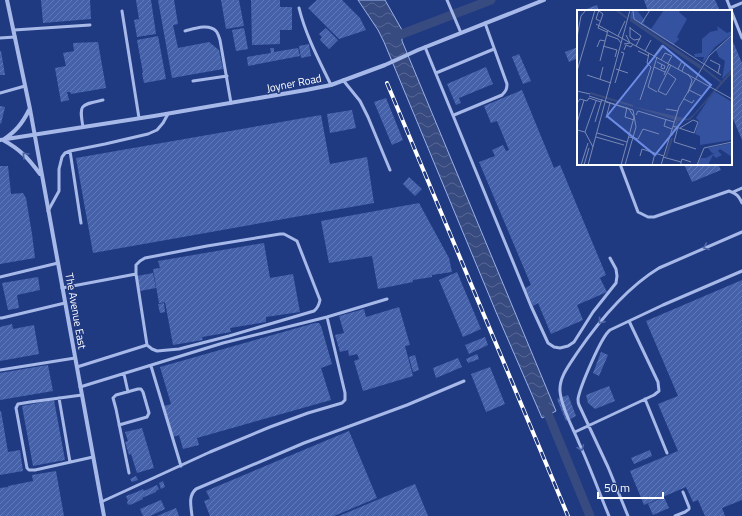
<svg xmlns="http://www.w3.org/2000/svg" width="742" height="516" viewBox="0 0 742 516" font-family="'Titillium Web',sans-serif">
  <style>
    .water { fill: url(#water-waves); stroke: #9ab2ea }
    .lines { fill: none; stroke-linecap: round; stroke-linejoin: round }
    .canal { stroke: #384b81; stroke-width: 9 }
    .building { fill: url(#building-hatch) }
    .lane { stroke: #a7b9e9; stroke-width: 3 }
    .street { stroke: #a7b9e9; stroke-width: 4 }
    .rail-casing { stroke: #fff; stroke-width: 4 }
    .rail { stroke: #203a82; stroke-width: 2.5; stroke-dasharray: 8; stroke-linecap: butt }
    .oneway { stroke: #4f66a6 }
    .labels { text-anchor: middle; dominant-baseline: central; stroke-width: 3; stroke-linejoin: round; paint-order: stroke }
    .street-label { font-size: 11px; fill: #fff; stroke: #203a82 }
    .inset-river { fill: none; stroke: #384b81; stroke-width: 2 }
    .inset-road { fill: none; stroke: #7989b4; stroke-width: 1 }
    .view { fill: #6c8ce6; fill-opacity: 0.15; stroke: #6c8ce6; stroke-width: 2 }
    .inset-edge { fill: none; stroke: #fff; stroke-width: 2 }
  </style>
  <defs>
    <pattern id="water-waves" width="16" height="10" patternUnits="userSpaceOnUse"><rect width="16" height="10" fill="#384b81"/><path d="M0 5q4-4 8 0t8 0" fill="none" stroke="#566694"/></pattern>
    <pattern id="building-hatch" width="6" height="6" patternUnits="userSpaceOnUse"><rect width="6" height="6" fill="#4561aa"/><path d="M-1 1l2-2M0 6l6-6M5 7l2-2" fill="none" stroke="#6179b7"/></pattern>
  </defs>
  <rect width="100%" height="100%" fill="#203a82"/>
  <path class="water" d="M358,0H385L402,30L403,37L402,38V41L556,411L542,418L496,312L384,42L378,30Z"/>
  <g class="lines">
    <path class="canal" d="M394,37L491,0
      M544,404L590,516"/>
  </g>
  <path class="building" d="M41,0H90L91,19L43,23Z
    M136,0H151L156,34L137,37L134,20L139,19Z
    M158,0H174L178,24L173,25L178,48L209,42L219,50L223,69L172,78Z
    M221,0H239L244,26L226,29Z
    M251,0H280V7H292V30H280V44L252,45Z
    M317,0H342L360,18L366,30L339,39L308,8Z
    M644,0H715L720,11H648Z
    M597,5L599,11H581Z
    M244,28L248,49L236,51L232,30Z
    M326,28L338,40L329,49L320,40L322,37L319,34Z
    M158,36L166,79L144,83L142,73H143L137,40Z
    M731,37L742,63V140L731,114Z
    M98,42L106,88L71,94L70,92H67L69,100L61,102L55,68L66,66L63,53L74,51L73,43Z
    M309,44L311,56L301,58L299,46Z
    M578,47V58L569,62L565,52Z
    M270,48H274V52L298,48L300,56L248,66L247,57L271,53Z
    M0,51H1L5,75H0Z
    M519,54L531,81L523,84L512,57Z
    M486,67L493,84L459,98L461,103L456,105L447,84Z
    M522,90L554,168L560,165L606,275L600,278L607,292L577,305L583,320L551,334L538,303L533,306L525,288L531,285L479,162L495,156L492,150L503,145L506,151L509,150L497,121L491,123L484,106Z
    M386,98L403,140L392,145L374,102Z
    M0,106L5,107L1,124L0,123Z
    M352,110L356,128L330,133L327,114Z
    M321,115L330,164L367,157L374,203L93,253L76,158Z
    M684,164H718L721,170L692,182Z
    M0,166H8L11,194L23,193L26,198L32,234L35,258L0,264Z
    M409,177L422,189L415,196L403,184Z
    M419,203L449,258L452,272L432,275V277L413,280V282L378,289L372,256L329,263L321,221Z
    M264,243L270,278L293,274L300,312L266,317V322L230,328L231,332L202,337L203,340L173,345L165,302H167L159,303L153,269L160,268L158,261Z
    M457,272L481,329L463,337L439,280Z
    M153,273L156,288L140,291L137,276Z
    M38,277L40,290L17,295L19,308L8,310L2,283Z
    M742,280V500L722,508L725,516H705L698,500L693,502L686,487L644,505L630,471L678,451L658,404L678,396L646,321Z
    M164,303L165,312L160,313L158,304Z
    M399,307L410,345L405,346L413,376L363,391L354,361L359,359L357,354L349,356L348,350L340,352L335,335L344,333L339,316L364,309L366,317Z
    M315,323H319L321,326L332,364L321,368L331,400L197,438L199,445L183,449L179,435L173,437L164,406L171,404L160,367Z
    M12,324L13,329L34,325L39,354L0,361V327Z
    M485,337L488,345L469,354L465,345Z
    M601,352L608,355L599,376L593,373Z
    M477,354L479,359L468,363L466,359Z
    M415,355L419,370L413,372L409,357Z
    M458,358L462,367L436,378L433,368Z
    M48,365L53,391L0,400V373Z
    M490,367L505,404L486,412L471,374Z
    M609,386L615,401L595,409L588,403L586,395Z
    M568,395L576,416L566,421L557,399Z
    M54,400L65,460L33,466L22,406Z
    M0,411H1L8,452L20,450L23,471L0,475Z
    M142,428L154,468L137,473L131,454L129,455L125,442L128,441L125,432Z
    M349,431L377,498L334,516H210L204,501L210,499L206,491Z
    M650,450L652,456L634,464L631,458Z
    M56,471L64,516H0V488L8,487V486L33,481L32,475Z
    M136,476L138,480L132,482L130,479Z
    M163,481L165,487L161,489L159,483Z
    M415,484L428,516H339Z
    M157,485L159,489L156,491V492L142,498L143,499L130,505V504L128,505L127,502L128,501L126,496L137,492L143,489L144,491Z
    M664,497L669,508L653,515L648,504Z
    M161,500L165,509L150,516H143L140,509Z
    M176,508L179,516H157Z"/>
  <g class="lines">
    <path class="lane" d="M447,0L461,33
      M727,0L742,38
      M299,8C306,36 319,60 331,85
      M730,8L742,3
      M122,11L139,118
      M14,30L90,25
      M185,31C193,29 209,23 216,31C218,33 219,37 220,40L231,103
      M0,38L15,37
      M425,47L531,306L548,343L554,347L560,348L568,346L574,342L593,312L616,283L617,276L616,269L610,258
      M436,73L494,49
      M343,80L360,101L368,117L390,170
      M193,81L227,76
      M0,93L25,86
      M454,115L502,95C506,91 507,89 507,84L485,23
      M83,127C79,104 80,105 103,100
      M70,151L81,223
      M620,164L638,212L648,217H654L729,191C736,193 739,196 742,203
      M733,192L742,188
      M48,211L59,191V169L62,157L65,153L70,151L105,144L148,134L157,130L163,123L168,114
      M280,234H284L297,241L320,300C319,305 318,308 314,311L229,336L179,349L157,351L152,349L147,345L136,274V265L140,261L145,258L207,246Z
      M0,277L58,263
      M62,288L136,274
      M0,318H2L65,303
      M151,366L181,466
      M77,367L147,345
      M0,370L75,358
      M124,374L128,392
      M80,387L223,343L327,317L387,299
      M82,395L30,402L18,404L16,408L27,468L29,470H35L93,457
      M59,398L70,462
      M645,399L667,453
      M119,425L147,417L149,413L143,392L141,389H138L116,395L113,398L116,409L129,473
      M575,432L654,395L659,391L658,382L629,321
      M101,502L210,452L270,427L308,413L342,403L345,400V393L327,317
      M192,516C191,506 188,496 196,489L304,443L407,405L464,381
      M609,516C599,492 590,467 579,443C573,428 561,407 560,391C559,377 570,364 577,353C599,321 626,288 659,268L742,232
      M628,516L608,467L579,405C578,403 578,401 578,399C580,387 601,337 610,330L663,305L742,271
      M675,516L685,512L689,509V507L683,492"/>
    <path class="street" d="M7,0L30,109L104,516
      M29,110C22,124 16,131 3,140C21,150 28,158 40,174
      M0,140L154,116L306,90L331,85L385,65L418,50L544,0"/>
    <g class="rail-casing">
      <path id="rail" d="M387,83L568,516"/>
    </g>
    <use href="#rail" class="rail"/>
  </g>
  <defs><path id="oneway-chevron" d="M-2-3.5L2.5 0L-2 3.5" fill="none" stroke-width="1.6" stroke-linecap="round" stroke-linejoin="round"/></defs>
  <g class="oneway">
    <use href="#oneway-chevron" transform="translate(25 155) rotate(-135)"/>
    <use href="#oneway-chevron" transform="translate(706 247) rotate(157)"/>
    <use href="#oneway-chevron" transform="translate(601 321) rotate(129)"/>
    <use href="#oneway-chevron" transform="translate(581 448) rotate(67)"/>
  </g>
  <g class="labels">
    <g class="street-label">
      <text transform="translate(294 83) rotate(-11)">Joyner Road</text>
      <text transform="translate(76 311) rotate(80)">The Avenue East</text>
    </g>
  </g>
  <g transform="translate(577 10)">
    <rect width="155" height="155" fill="#203a82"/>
    <path d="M60,0L68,11L66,13L74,19L87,0H103L102,2L110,9L100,27L102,29L96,35L53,8L54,2ZM137,81L155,92V130L123,135V126L118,124L122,111L119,108ZM155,133V147L143,139L139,143H135L131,138Z" fill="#3452a0"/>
    <path d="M140,16L150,23L155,21V24L138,37L125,54L127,47H118L117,44L125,43V29L133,22L141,20ZM155,26V59L145,69L148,51L142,47L139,40ZM141,141L145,145L139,148L136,145L131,155H120L124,148H129Z" fill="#3452a0"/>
    <path d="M53,8L125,56L123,59L53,11ZM155,59V63L113,110L101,111L54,96L111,109L117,104Z" fill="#384b81"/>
    <path class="inset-river" d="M39,0L50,8M126,58L144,72M13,83L56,96M95,126L101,109M89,147L95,128"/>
    <path class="inset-road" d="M22,0L19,9L23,11M22,1L26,4L21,18L30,22M56,1L57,9L144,65M19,14L155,89M64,14L73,0M53,17V27L57,30L63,29M53,18L64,26L59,36M30,25L41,29L44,33M41,26L48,11M0,27L4,6L9,0M47,34L53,33L49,25M26,36L40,40L38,47M20,37L23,30L28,31M47,40L49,35L54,37L56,34M61,41L72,46M68,41L74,30M77,46L85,35M80,47L71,77L80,82M84,50L88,43L95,46L91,53M133,50L143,55L141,63M23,51L31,20M80,52L88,56L87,59L84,58L85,54M77,57L88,62M39,59L51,63M101,59L105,51L108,54L105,61M0,61L18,0M91,63L99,69L89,85L81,81L94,55M10,65L34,73M87,65L92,54M23,69L26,57M38,73L47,43L44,42M112,80L124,86M0,81L13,84M111,83L115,70L111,64M12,86L56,100L59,117L48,155M107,89L115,93L117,90M63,90L74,57L70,53L72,43M29,92L52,99L57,107L44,155M0,93L3,89L10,91L12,88L24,92M50,97L48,107L57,110M89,99L101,101M59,105L61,101L97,112M29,108L33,93M89,109L87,116L95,119M18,112L25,89M0,113L7,90M96,116L117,123L121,112L116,110L103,118M101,117L97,132L119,139M0,120L8,122L19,91M8,122L16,137M20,123L50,132M19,127L47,135M52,127L61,129L66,119L82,124M63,146L65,139L87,146M86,147L104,152V155M104,152L105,149L114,152M4,155L11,133M7,155L12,138M11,155L53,0M75,155L78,143M84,155L102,97L132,46L155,25M120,155L127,138L155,132"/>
    <path class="view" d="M86,36L134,75L78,145L30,106Z"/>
    <rect width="155" height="155" class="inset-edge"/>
  </g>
  <path d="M598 492v6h65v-6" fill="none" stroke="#ffffff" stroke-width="2"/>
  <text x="604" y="492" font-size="12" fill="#ffffff" stroke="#203a82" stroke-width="3" paint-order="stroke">50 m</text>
</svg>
